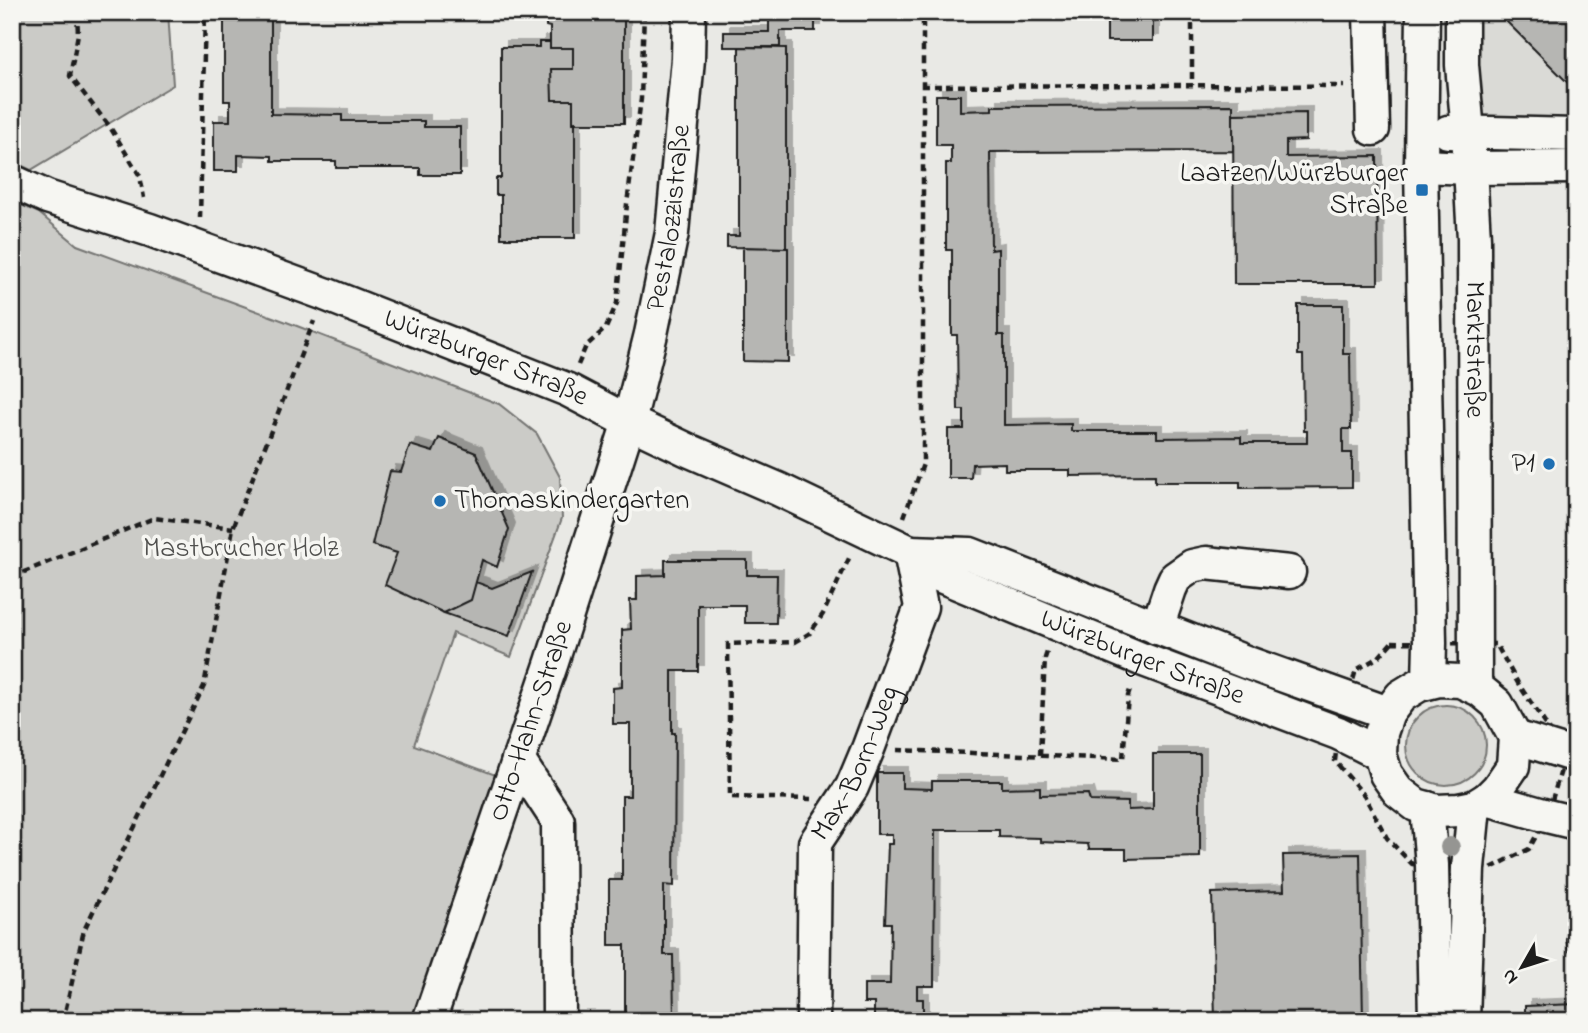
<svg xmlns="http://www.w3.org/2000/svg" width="1588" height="1033" viewBox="0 0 1588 1033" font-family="'Indie Flower',sans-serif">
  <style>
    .built { fill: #dadad6 }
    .green { fill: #cbcbc7; stroke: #747472; stroke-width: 2 }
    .building { fill: #b6b6b3; stroke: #1c1c1c; stroke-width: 2; filter: url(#shadow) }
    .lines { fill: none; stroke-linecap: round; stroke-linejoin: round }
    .minor-casing { stroke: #1c1c1c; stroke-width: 37 }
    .path { stroke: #1c1c1c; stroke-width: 4.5; stroke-dasharray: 7 5; stroke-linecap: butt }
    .minor { stroke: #f6f6f2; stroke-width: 32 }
    .tree { fill: #959592 }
    .poi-dot { fill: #1f6fb2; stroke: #f6f6f2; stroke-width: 2.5 }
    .labels { text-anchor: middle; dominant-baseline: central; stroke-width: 7; stroke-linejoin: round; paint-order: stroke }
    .poi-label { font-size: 28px; fill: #1c1c1c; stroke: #f6f6f2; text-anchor: end }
    .street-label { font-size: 28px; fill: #1c1c1c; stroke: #f6f6f2 }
    .park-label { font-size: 28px; fill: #51514f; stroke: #f6f6f2 }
  </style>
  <defs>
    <filter id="shadow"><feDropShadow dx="6" dy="-6" stdDeviation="0" flood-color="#0004"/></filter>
  </defs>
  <rect width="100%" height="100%" fill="#e9e9e5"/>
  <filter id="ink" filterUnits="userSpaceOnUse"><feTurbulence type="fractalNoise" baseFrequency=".0143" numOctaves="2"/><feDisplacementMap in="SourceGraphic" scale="14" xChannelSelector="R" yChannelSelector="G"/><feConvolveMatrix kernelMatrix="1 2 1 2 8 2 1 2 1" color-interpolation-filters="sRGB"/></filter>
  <g filter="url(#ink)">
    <path class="built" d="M1468,12H1576V117L1468,118Z"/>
    <path class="green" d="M12,12H168L173,85L31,170L12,161Z
      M12,201L39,213L77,245L284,321L499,404L537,434L560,477L562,518L511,657L453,633L414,745L504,778L413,1021H12Z
      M1406 745a40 40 0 1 1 80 0a40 40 0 1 1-80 0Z"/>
    <path class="building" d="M224,12H271V114L342,115V121H424V127H460V175H420V168H336V161H272V156L238,155V171H214V121H230V101H224Z
      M546,12H624V123H573V100H552L551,69H573V48H550V27L546,26Z
      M769,12H815V31H780V47H724V32H769Z
      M1107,12H1153V41H1107Z
      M1505,12H1576V87H1572L1505,20Z
      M539,42H550V48H573V69H551L552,100H573V123L575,122V238H501V195H496V178H501V47H539Z
      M739,47L786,48V248L727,247V236H739Z
      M936,95H960V111L992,110V106L1233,105V151L990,152L991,250L998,249V335H1004V425L1071,424V431H1157V438L1241,437V443H1307V431H1304L1303,355H1298V305H1343V354H1350L1351,429H1343V453H1352V487L1240,488V482H1155V475L1070,476V470H1005V463L972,464L971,478H948V429H964V410H958L957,335H952V250H946V163H951V145H936Z
      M1306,113V140L1286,141V157L1377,156L1378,284H1234L1233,114Z
      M743,247L788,248V362L743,361Z
      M439,438L476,453L509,529L497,567L482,560L471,600L444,613L385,585L397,553L372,545L390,471L401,472L410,445L433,452Z
      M665,560H747V575H777L776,623H745V605H698V671H672V733H675L674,886L664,885V955H673L674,1021H625V945H609V880H622V796H630V724H613V688L622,687V630L631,629L630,600H637V576L665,575Z
      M532,572L509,636L444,613L471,600L476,582L492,588Z
      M1153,754H1200V857L1126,859V849H1089L1088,844L1040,842V838L999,837V830H935L934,986H917V999H923V1021H874V1003H864V984H890L891,923H885L888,844H892V834H877V773H902V788L932,789V781H1002V788L1040,787V795L1088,794L1090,801L1128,802V810L1153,809Z
      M1360,854L1363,1021H1215L1212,893L1284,891L1283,855Z
      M1576,917V960L1569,951L1566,940L1568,928Z
      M1576,1004V1021H1525V1006Z"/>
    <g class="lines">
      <g class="minor-casing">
        <g id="minor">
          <path d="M1370,12L1373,129"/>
          <path d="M1423,12L1421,166L1430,643L1429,682"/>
          <path id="s1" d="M1462,12V65L1468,132L1474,239L1475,687"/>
          <path d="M1448,132L1576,135"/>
          <path d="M1421,166L1470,168L1576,167"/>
          <path id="s2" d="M12,181L47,197L150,230L325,294L568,390L629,422L688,450L778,489L910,552L931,572L1141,659L1338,733L1380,754"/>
          <path d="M910,552L970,554L1248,663L1388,713"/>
          <path d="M1157,628L1170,589L1175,578L1192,566L1206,563L1289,572"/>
          <path d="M1439,680L1460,681L1480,690L1497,704L1515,737L1513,766L1498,788L1487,799L1474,807L1459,810L1437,811L1416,805L1398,791L1386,774L1380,754L1381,733L1388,713L1401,696L1419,685Z"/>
          <path d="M1515,737L1576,756"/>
          <path d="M518,760L558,821L559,1021"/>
          <path d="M1487,799L1547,816L1576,823"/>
          <path d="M1427,808L1432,865L1435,1021"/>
          <path id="s3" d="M429,1021L552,662L629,422L651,334L672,233L688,59L689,12"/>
          <path id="s4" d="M813,1021L815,843L852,787L868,749L921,607L910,552"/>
          <path d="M1463,1021L1468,868L1474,807"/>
        </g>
      </g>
      <path class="path" d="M77,12L78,34L70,76L110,127L140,176L144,198
        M1192,12V85
        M922,86L1161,85L1344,86
        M200,218L205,12
        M578,365L586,346L606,328L617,303L627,204L641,99L644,12
        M904,517L923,464V12
        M12,577L154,518L233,528
        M1392,642L1496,644L1519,685L1566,754L1547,816L1529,849L1491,868L1412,864L1387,838L1364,795L1335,761L1338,733L1356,670L1379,657Z
        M1576,706L1566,709L1576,721
        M897,750L1123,759L1128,696L1131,687
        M1040,755L1045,658L1047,652
        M811,799L730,797L728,644L795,642L810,633L823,614L851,554
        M63,1021L84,930L204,686L233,528L314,321"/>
      <use href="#minor" class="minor"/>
    </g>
    <circle class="tree" cx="1450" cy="847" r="10"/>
  </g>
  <g class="poi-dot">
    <rect x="1415" y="183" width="14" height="14" rx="3.5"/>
    <circle cx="1549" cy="464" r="7"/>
    <circle cx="440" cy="501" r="7"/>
  </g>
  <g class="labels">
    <g class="poi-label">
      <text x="1408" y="174">Laatzen/Würzburger<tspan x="1408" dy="32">Straße</tspan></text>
      <text x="1535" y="464">P1</text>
      <text x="454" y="501" text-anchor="start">Thomaskindergarten</text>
    </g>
    <g class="street-label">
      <text stroke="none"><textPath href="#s3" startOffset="840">Pestalozzistraße</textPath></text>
      <text stroke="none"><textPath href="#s1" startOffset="338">Marktstraße</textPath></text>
      <text stroke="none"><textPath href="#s2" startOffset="506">Würzburger Straße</textPath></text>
      <text stroke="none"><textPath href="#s2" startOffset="1230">Würzburger Straße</textPath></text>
      <text stroke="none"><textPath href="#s3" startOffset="317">Otto-Hahn-Straße</textPath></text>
      <text stroke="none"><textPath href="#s4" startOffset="268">Max-Born-Weg</textPath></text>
    </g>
    <g class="park-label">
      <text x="241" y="549">Mastbrucher Holz</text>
    </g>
  </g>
  <rect width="1588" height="1033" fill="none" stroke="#f6f6f2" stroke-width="42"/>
  <rect x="21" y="21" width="1546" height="991" fill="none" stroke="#1c1c1c" stroke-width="2.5" filter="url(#ink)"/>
  <g transform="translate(1522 967) rotate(231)" stroke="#f6f6f2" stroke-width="5" paint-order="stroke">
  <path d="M0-5L12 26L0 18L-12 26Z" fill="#1c1c1c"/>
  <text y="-10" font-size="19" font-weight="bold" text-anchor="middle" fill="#1c1c1c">N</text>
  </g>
</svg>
